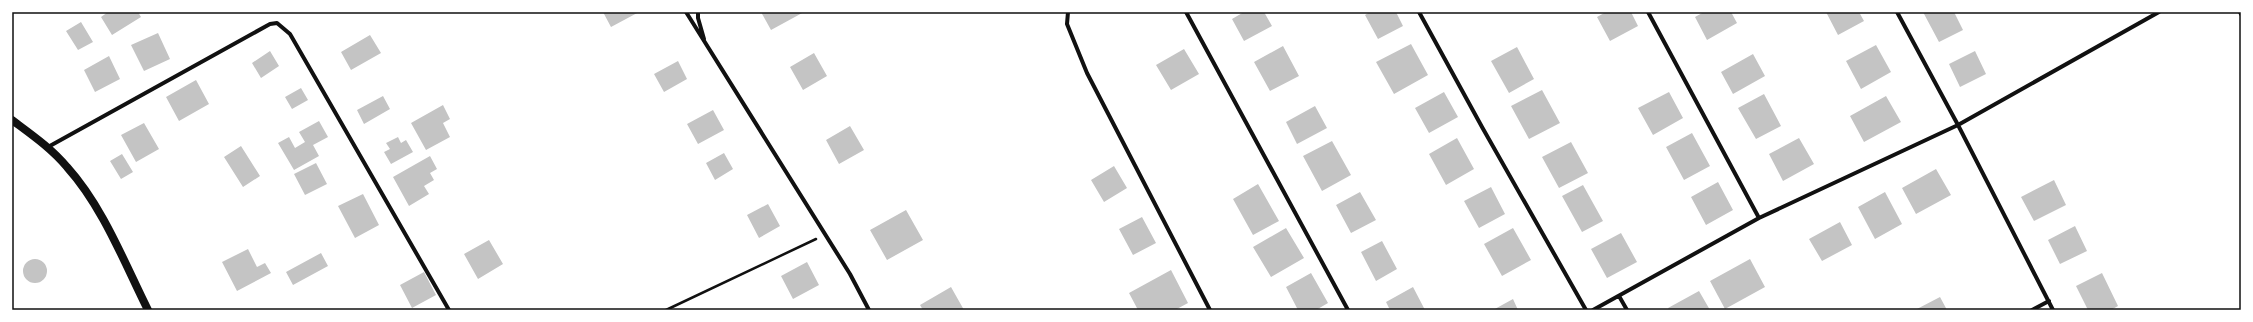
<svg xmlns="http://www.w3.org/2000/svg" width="2253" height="322" viewBox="0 0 2253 322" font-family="'Roboto Condensed',sans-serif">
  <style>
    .building { fill: #c4c4c4 }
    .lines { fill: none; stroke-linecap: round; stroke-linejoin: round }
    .path { stroke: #111; stroke-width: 2.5 }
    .minor { stroke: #111; stroke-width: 4 }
    .secondary { stroke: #111; stroke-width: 8 }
    .neatline { fill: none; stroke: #111; stroke-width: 1.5 }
  </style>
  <rect width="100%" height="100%" fill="#fff"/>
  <path class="building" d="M108,12H138L141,17L112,35L101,17Z
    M603,12H639L611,27Z
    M761,12H804L771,30Z
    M1244,12H1264L1272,26L1244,41L1232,19Z
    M1370,12H1396L1403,26L1378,39L1365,15Z
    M1606,12H1631L1638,26L1610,41L1597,17Z
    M1704,12H1731L1737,23L1707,40L1695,17Z
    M1826,12H1859L1864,21L1838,35Z
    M1923,12H1954L1963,30L1939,42Z
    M81,22L93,42L78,50L66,31Z
    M158,33L170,59L144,71L131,45Z
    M370,35L381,53L351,70L341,52Z
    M1411,44L1428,75L1394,94L1376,62Z
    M1876,45L1891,72L1861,89L1846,61Z
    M1283,46L1299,76L1270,91L1254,62Z
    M1517,47L1534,79L1509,93L1491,61Z
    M1184,49L1199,74L1171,90L1156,65Z
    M270,51L279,66L261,78L252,63Z
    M1975,51L1986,74L1960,87L1949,64Z
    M814,53L827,76L803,90L790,67Z
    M1753,54L1765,76L1733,94L1721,72Z
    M109,56L120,79L95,92L84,70Z
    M678,61L687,79L664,92L654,74Z
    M196,80L209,104L179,121L166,97Z
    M301,88L308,100L292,109L285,97Z
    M1542,90L1560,123L1529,139L1511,106Z
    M1444,92L1458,117L1429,133L1415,108Z
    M1669,92L1683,118L1653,135L1638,108Z
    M1764,94L1781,126L1756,139L1738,108Z
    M383,96L390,109L364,124L357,110Z
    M1886,96L1901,122L1864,142L1850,116Z
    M443,105L450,119L443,123L450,137L426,150L411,123Z
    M1315,106L1327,128L1297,144L1286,122Z
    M713,110L724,130L698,144L687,124Z
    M319,121L328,137L313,145L319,156L294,170L278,143L289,137L295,148L305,142L299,132Z
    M144,123L159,149L136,162L121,135Z
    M850,126L864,150L839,164L826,140Z
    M1692,133L1710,166L1684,180L1666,147Z
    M398,137L401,143L406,140L413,152L391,164L384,152L390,149L386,143Z
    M1457,138L1474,169L1446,185L1429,154Z
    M1799,138L1814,164L1783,181L1769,154Z
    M1332,141L1351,175L1322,191L1303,156Z
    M1571,142L1588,173L1559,188L1542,157Z
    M241,146L260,176L243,187L224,157Z
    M724,153L733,169L715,180L706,163Z
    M122,154L133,172L121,179L110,161Z
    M430,156L437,169L430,173L434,180L424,186L429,194L409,206L393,177Z
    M316,163L327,184L305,195L294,174Z
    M1114,166L1127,188L1104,202L1091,180Z
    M1936,169L1951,195L1916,214L1902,188Z
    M2054,180L2066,205L2034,221L2021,197Z
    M1718,182L1733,210L1706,225L1691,197Z
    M1258,184L1279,221L1253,235L1233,199Z
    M1583,185L1603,221L1582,232L1562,196Z
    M1491,187L1505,214L1479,228L1464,201Z
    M1360,192L1376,220L1351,233L1336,205Z
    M1885,192L1902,224L1875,239L1858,207Z
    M363,194L379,225L355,238L338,206Z
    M768,204L780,226L759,238L747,215Z
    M906,210L923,240L887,260L870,230Z
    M1142,217L1156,243L1133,255L1119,229Z
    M1840,222L1852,245L1822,261L1809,239Z
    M2075,226L2087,251L2060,264L2048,240Z
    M1286,228L1304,258L1271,277L1253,247Z
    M1513,228L1531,260L1502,276L1484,244Z
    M1621,233L1637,262L1607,278L1591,249Z
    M489,240L503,264L478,279L464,254Z
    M1382,241L1397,269L1376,281L1361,252Z
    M248,249L257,267L265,263L271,273L237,291L222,262Z
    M321,253L328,266L293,285L286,272Z
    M1750,259L1765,287L1725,309L1710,281Z
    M23 271a12 12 0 1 1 24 0a12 12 0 1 1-24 0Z
    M807,262L819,285L793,299L781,276Z
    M1171,270L1188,303L1175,310H1138L1129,293Z
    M424,272L436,295L412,308L400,285Z
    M1311,273L1328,303L1316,310H1298L1286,287Z
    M2102,273L2118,306L2111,310H2088L2076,286Z
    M951,287L964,310H923L920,305Z
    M1413,287L1425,310H1390L1386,302Z
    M1699,291L1710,310H1669L1668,308Z
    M1940,297L1947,310H1915Z
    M1513,299L1518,310H1493Z"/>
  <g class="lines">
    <path class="path" d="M666,310L816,239"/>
    <path class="minor" d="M686,12L850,274L869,310
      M698,12V18L704,39
      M1068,12L1067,24L1087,73L1210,310
      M1186,12L1348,310
      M1419,12L1482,127L1586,310
      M1648,12L1759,218
      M1897,12L1958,125L2053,310
      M2240,12L2241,14
      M48,147L270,24L277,23L290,34L449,310
      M1619,296L1627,310
      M1593,310L1759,218L1958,125L2159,12
      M2032,310L2049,301"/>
    <path class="secondary" d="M12,120C32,135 51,148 67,167C103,207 124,262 148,310"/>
  </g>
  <rect width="2253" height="322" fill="none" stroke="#ffffff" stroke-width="26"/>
  <rect x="13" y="13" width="2227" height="296" class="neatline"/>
</svg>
